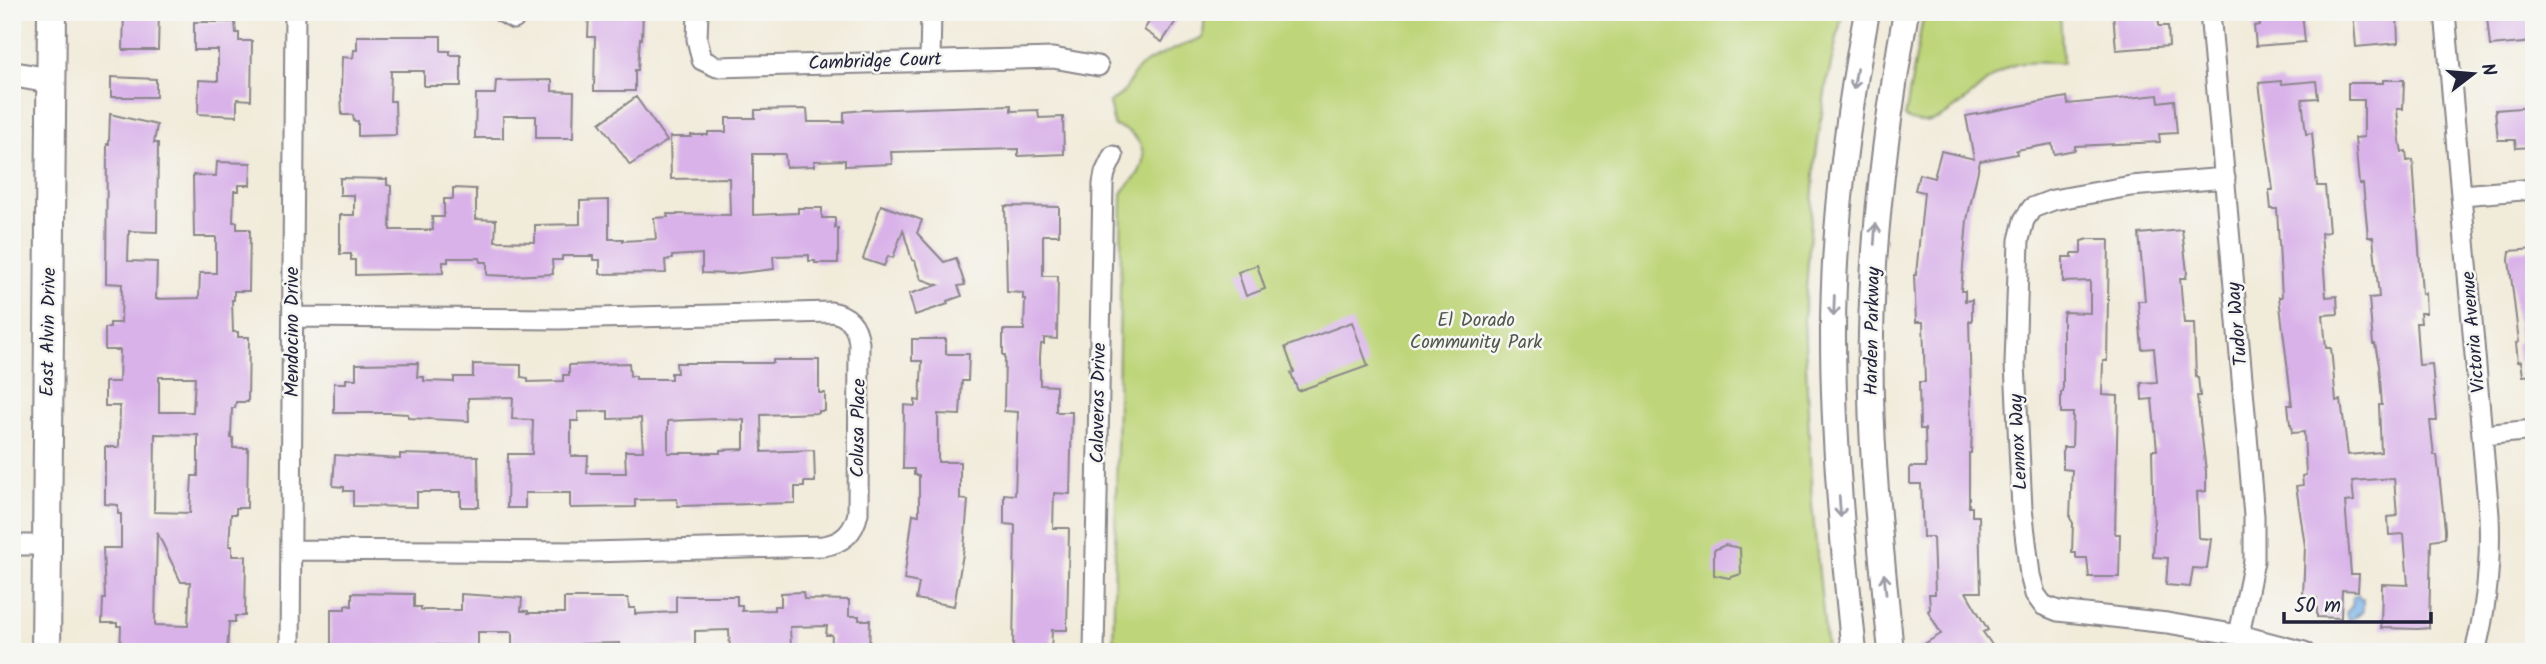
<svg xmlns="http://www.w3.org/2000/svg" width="2546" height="664" viewBox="0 0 2546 664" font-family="Kalam,sans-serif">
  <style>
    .green { fill: #bed579; stroke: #707c5a; stroke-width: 2 }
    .water { fill: #77b1e7; stroke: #4c6a91; stroke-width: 2 }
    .building { fill: #d9b2e9; fill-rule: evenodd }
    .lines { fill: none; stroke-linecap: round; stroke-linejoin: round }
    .minor-casing { stroke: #8a868a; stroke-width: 23 }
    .tertiary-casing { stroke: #8a868a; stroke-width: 28 }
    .secondary-casing { stroke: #8a868a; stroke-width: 32 }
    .minor { stroke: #fff; stroke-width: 19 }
    .tertiary { stroke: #fff; stroke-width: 24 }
    .secondary { stroke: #fff; stroke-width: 28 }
    .oneway { stroke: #9c9ca7 }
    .labels { text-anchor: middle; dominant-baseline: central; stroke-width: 5; stroke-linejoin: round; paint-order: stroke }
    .street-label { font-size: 19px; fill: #22223b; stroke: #f6f6f2 }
    .park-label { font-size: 19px; fill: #51584e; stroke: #f6f6f2 }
  </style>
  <rect width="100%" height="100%" fill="#f6f6f2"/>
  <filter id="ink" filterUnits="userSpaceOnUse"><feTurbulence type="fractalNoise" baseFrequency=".0143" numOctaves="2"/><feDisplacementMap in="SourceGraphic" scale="14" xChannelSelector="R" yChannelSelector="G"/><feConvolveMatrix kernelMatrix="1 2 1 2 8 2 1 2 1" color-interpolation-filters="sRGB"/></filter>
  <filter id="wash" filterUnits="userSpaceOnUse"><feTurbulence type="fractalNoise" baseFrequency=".00686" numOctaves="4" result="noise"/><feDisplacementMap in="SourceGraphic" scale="28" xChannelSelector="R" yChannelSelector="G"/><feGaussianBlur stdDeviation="1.57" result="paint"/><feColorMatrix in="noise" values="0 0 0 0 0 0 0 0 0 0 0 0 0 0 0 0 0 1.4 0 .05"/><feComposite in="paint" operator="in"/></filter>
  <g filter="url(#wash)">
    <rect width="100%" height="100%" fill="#f1ebda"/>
    <path class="green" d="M1205,12H1843L1826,86L1815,162L1804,319L1812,505L1827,652H1113L1122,194C1126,185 1135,180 1139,172C1151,150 1135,130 1114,126L1109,102C1134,90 1127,76 1141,66C1158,54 1185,45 1203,37Z
      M1924,12H2060L2063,63C2048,64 2028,60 2014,65C1979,77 1943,140 1905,117Z"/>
    <path class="water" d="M2358,594L2360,599H2363V611L2350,620L2347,618L2346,612L2351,606L2352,598Z"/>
    <g id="blocks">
      <path class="building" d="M124,12H159L158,50H123Z
        M589,12H643L642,39L640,38L638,70H635V91H594L595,37H588Z
        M1155,12H1182L1162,42L1144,30Z
        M2113,12H2158L2159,26H2168L2169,46L2116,50Z
        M2269,12H2302L2305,42L2256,46L2254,26L2260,25L2259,20L2270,19Z
        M2353,12H2397L2398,43L2356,47Z
        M2504,12H2534V42L2490,46L2487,17L2505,15Z
        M194,22H235L236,33H239V41H252L251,100L237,99V116L198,114L199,80L218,81V50H194Z
        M357,36H441V51H450V55H461V86H424V71H391L390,101H395L396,135L358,136V121H354L353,115H342L341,93L342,57L353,58L354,50H357Z
        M111,77L156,79V97H111Z
        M552,80V91L574,92L573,138H536V116H503V138H475L476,94H495L496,81Z
        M2383,80H2404L2403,109H2397L2400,142L2402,152L2406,151L2407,161L2413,160L2422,294L2425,293L2426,313H2420L2421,323H2416L2419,365L2432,364L2437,421H2430L2434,455H2437L2445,529V538L2431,540L2429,628L2418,629L2381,628L2382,584L2408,585L2404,534L2389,535L2388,517L2397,516L2394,478L2352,481L2354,501L2345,502L2351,574H2359L2358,591L2342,590L2341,618L2317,617V598L2303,597L2305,546L2296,486L2303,485L2302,476L2306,475L2304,432L2292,433L2291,424H2290L2288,405H2292L2279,297H2282L2277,209H2271L2269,190H2273L2259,83L2281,81L2282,84L2316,81L2318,98L2302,99L2306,134L2312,133L2317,186H2325L2329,232L2321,233L2326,297L2337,296L2338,314L2323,315L2326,348H2331L2336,401L2341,400L2348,455L2381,452L2379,405H2382L2379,365L2375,344H2373L2369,298L2379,297L2373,237H2368L2363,184H2359L2355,138L2364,137V100H2348V83H2383Z
        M2158,95L2159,102L2174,100L2177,133L2159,134L2160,142L2075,146V150L2054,154L2052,144L2016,150L2017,154L1980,161L1967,220L1961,291H1965V301L1972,300V321H1969L1972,428L1971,453H1969V507H1972V516H1979L1981,592H1966L1988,630L1983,632L1997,652H1910L1941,634L1928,611L1930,609L1929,594H1935L1933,537H1923L1921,484H1910V467H1926L1925,429H1920L1919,382H1925L1923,322H1916L1914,275H1916L1924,192L1915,190L1919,174L1934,178L1941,151L1974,159L1966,116L2067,97L2068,104Z
        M636,97L667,141L630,165L600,123Z
        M1011,105V111L1038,110L1039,118L1063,117L1064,154L1018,156V149L891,152L892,164L845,166V160L814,161V166L786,167L785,154H753V215L798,213V208H822V218H835V228H838V263H815V261H809V255L773,256L774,269L731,274L702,273V254L672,256V259L665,260L666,273L600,274V260H593V256H562V260H552L553,274L509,276L487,275V262H480V258H448V262H443V273L355,275V260H351V254H340V215H354V195H340V178L387,179V185L391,186L390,230H433L432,217H444V199H453V188L476,189V219L496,220L495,241L535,242V225L580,224V201L609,200V239H623V241L656,239L654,218L668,217L667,214L730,215L729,178L671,179L670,137H691V135H708V132H726V118H755V110L807,109L808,122H844V112L864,110Z
        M2534,107V147L2516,148L2515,140H2498L2495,110Z
        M110,114L157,125L154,143H158L157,232L129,231L128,261L157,262L156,299L199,298L200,273H216V237H194L193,175L216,176L217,162L251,163L250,185H239V191H234L233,222H237V229H250L249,291H234V300H232L233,332H238V337H249L248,402H236L235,408H232L231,438H233V448H248L247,508H236V514H231L229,546H232V556H246L245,616H235V622H229L227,652H195V650L120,652L121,626H117V623H102L103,599H105L103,548H121V514H118V505L105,504V447H119L120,406H105V382H119L120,350H105V328H110V323H121L122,284L106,283L107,144H109ZM159,377H195L193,412H159ZM155,434L198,435V476H192L190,513L154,512ZM157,532L181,582H190L188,626L155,625Z
        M881,205L922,220L917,233L944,262L956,258L965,285L958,286L962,296L947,301L948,304L915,315L909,294L938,285L921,279L915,261L912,260L903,230L893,258L888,256L884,266L863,259Z
        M1005,206L1059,207V235H1043V276H1058L1057,339L1044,338V344H1041L1040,356V385L1056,386V412H1072L1070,494L1054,493L1053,528H1069L1067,630H1052L1051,652H1013L1015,525L1004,524V494L1015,495L1018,412L1004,411L1005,355H1003V330H1024L1025,299H1023V293L1007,292Z
        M2182,230L2187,272L2186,278H2180L2184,323H2194L2196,377H2198L2200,396H2197L2206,471V491L2197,492L2199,538L2211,539L2207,569L2193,568L2190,587L2166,585L2168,558L2153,557L2154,532L2152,450H2157L2152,399L2142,400L2141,383L2157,382L2154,348L2142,349L2138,301H2145L2139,234Z
        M2089,239H2109L2107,361H2103L2102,395L2118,396L2115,534H2120L2119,577H2089L2087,558H2076V553H2072L2073,523L2070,518L2072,470L2063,469V447H2072L2073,413H2061V392H2063V317L2064,312L2090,313V281L2063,282V257H2072V253H2081V241Z
        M2534,249V375L2523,376L2521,361L2518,362L2516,343L2519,342L2509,260L2510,251Z
        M1257,265L1265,289L1246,296L1238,272Z
        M1352,322L1368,366L1298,391L1291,373L1294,372L1285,347Z
        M912,339H946V354H969L968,381H962L960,415L938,414V462H960V499L968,500L964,548L954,606L916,599L919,583L904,580L913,514L919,515V475H914V469H903L904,405L915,406V400L920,401L922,361H912Z
        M773,360H819V393H825V411H819V413L761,415L762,452L814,450L815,482H804V487H795V503L678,506L677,499L635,500V507L570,508V493H525V508H507L508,454H532L533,420L512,419L513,397L468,398L469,421L408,418V414L391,413H334V383H346V379H356V364L418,363L417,377H424V381L454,382V377H473V364L521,365V377L528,378V382L563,381V375H569V365L629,363L630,376H636V379H671V373H677L676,363H773ZM608,411V419L641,418L643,451H625L626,473H587L588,456H571V421H578V412ZM715,419L744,420V449L720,450V453H668V421Z
        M400,454L478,456L479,507H461V492H417V507L353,506V491H344V487L333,486L335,455L400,459Z
        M1725,545L1740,548L1741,574L1729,578L1714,575V550Z
        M803,592L804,599L849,600V616H859V620H870L869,652H831L832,635H826L827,626L790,627L791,648L757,649V651H730L729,630L695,631V647L648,649V652H620V643L581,644V651L512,652V632H478V646L432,645V649H405V645L331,647V609H345V605L352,606V593L414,594V607H421V610H461V594L522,598L521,611H528V613H564V598H628L629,608H635V614L676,612V596H737V605H742V611L774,610V606H781V593Z"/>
    </g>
  </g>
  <g filter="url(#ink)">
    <use href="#blocks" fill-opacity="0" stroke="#8a868a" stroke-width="2"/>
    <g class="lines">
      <g class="minor-casing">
        <path id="minor" d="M502,12L514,19
          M698,12L697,39L702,60L717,67L1053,58L1098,66
          M2210,12L2254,516V561L2239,635
          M2445,12L2489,515C2491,562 2487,606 2475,652
          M930,61L931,12
          M2225,178L2131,186L2053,200L2032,208L2024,220L2019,240L2015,364L2022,509L2030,575L2035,594L2043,605L2058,611L2167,623L2239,635L2304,652
          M2462,195L2534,189
          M2483,435L2534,430
          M12,545H47
          M292,550L590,552L823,546C843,543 854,532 858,513L859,343C857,326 849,315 831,312L559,319L294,317
          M290,652L295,12
          M1094,652L1103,184L1105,173L1113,156"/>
      </g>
      <g class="tertiary-casing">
        <path id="tertiary" d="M12,74L52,81
          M1854,652C1843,546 1833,440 1833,334C1833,226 1847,118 1867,12
          M1891,652C1881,546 1868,440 1871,334C1873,225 1887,119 1906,12"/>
      </g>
      <g class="secondary-casing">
        <path id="secondary" d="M46,652L52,12"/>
      </g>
      <use href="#minor" class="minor"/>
      <use href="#tertiary" class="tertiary"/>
      <use href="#secondary" class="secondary"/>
    </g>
    <defs><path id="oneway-shaft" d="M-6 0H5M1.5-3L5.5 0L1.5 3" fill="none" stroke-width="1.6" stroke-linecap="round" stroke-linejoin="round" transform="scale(1.75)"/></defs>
    <g class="oneway">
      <use href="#oneway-shaft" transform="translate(1855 79) rotate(99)"/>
      <use href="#oneway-shaft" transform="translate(1875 234) rotate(-86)"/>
      <use href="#oneway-shaft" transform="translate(1834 306) rotate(92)"/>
      <use href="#oneway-shaft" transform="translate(1840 507) rotate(86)"/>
      <use href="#oneway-shaft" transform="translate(1885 584) rotate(-96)"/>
    </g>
  </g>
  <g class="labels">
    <g class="street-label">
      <text transform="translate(875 62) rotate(-2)">Cambridge Court</text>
      <text transform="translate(2238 324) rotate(-95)">Tudor Way</text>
      <text transform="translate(1873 331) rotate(-89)">Harden Parkway</text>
      <text transform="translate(49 332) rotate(-89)">East Alvin Drive</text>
      <text transform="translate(293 332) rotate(-90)">Mendocino Drive</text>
      <text transform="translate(2474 332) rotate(-95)">Victoria Avenue</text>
      <text transform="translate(1099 403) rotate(-89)">Calaveras Drive</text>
      <text transform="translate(859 428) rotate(-89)">Colusa Place</text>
      <text transform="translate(2019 442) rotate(-93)">Lennox Way</text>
    </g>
    <g class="park-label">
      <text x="1476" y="321">El Dorado<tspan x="1476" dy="22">Community Park</tspan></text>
    </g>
  </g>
  <rect width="2546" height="664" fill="none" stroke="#f6f6f2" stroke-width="42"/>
  <g transform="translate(2473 74) rotate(74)" stroke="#f6f6f2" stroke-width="5" paint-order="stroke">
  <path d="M0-5L12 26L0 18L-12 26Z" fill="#22223b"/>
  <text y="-10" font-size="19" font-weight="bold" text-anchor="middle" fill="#22223b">N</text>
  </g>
  <path d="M2284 612v10h147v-10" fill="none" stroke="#22223b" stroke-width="3.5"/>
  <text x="2294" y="612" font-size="21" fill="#22223b" stroke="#f6f6f2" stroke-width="5" paint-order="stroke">50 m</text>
</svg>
